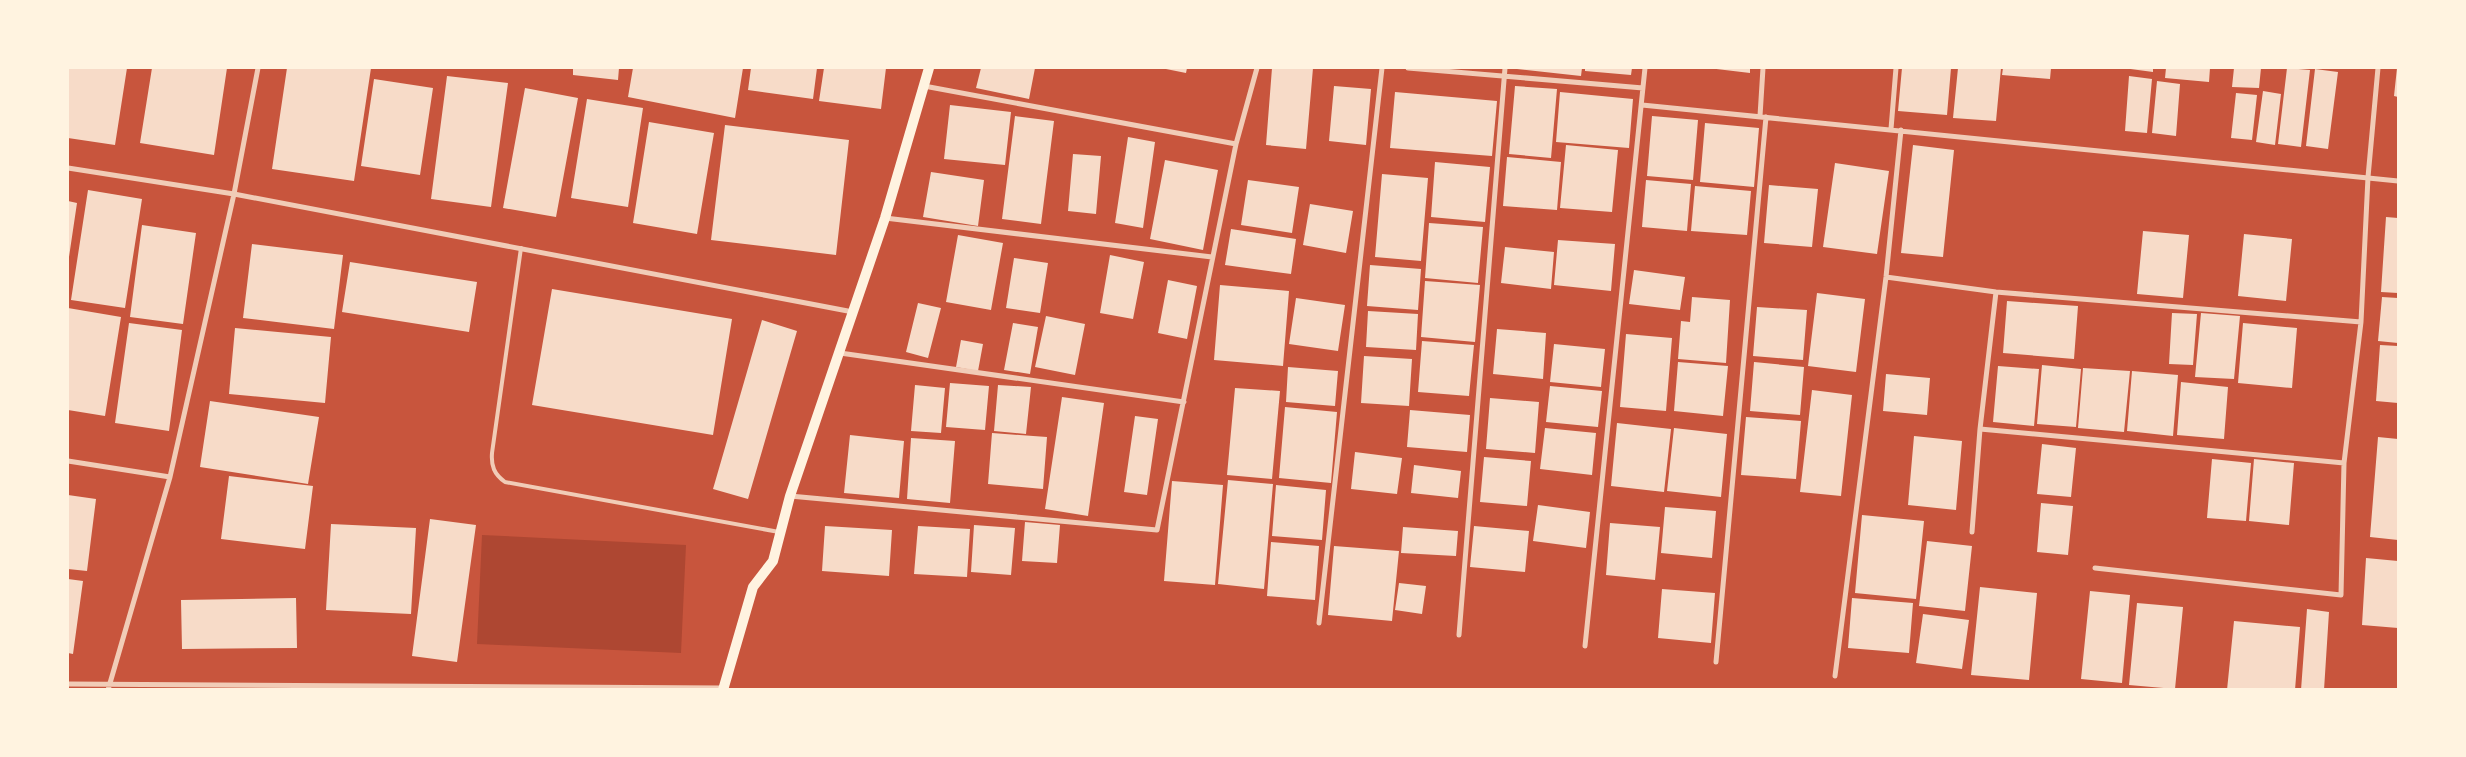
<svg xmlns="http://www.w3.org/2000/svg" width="2466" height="757" viewBox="0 0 2466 757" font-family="Lato,sans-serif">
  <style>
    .green { fill: #ae4732 }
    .building { fill: #f7dbc8 }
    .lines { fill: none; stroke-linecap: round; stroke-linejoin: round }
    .service { stroke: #f1ccb7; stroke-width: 4 }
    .minor { stroke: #f1ccb7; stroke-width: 5 }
    .secondary { stroke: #fff3e0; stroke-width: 10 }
  </style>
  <rect width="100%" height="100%" fill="#c8553d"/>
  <path class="green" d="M482,535L686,545L681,653L477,644Z"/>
  <path class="building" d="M68,68H127L115,145L68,138Z
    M152,68H227L214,155L140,143Z
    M287,68H371L354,181L272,169Z
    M573,68H619L618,80L573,75Z
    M633,68H743L735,118L628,97Z
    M751,68H817L813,99L748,90Z
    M824,68H886L881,109L819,101Z
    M981,68H1035L1029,99L976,88Z
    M1161,68H1187L1186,73Z
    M1272,68H1313L1306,149L1266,145Z
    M1508,68H1582L1581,76Z
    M1585,68H1632L1631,75L1585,71Z
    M1708,68H1750V73Z
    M1902,68H1951L1947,115L1898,111Z
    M1958,68H2001L1996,121L1953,118Z
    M2003,68H2051L2050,79L2002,75Z
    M2123,68H2153V72Z
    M2166,68H2210L2209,82L2165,78Z
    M2234,68H2261L2259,88L2232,87Z
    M2287,68L2310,70L2301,147L2278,144Z
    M2397,68H2398V97L2394,96Z
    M2315,69L2338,72L2328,149L2306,146Z
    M447,76L508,83L491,207L431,199Z
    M2129,76L2152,79L2147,133L2125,131Z
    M374,79L433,88L420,175L361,166Z
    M2157,81L2180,84L2176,136L2152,133Z
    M1334,86L1371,89L1366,145L1329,141Z
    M1515,86L1557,89L1551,158L1509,154Z
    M525,88L578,98L556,217L503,208Z
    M2263,91L2281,94L2275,145L2256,142Z
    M1395,92L1497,101L1492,156L1390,148Z
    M1560,92L1633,99L1629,148L1556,142Z
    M2236,93L2257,95L2252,140L2231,138Z
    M587,99L643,108L628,207L571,198Z
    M950,105L1011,112L1005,165L944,159Z
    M1015,116L1054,121L1041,224L1002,219Z
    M1652,116L1698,120L1693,180L1647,176Z
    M649,122L714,133L697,234L633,223Z
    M1705,123L1759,128L1754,187L1700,182Z
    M725,125L849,140L836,255L711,240Z
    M1128,137L1155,142L1143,228L1115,223Z
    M1566,145L1618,150L1612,212L1560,208Z
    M1913,145L1954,150L1943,257L1901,253Z
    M1073,154L1101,156L1096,214L1068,211Z
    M1507,157L1561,162L1557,210L1503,206Z
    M1165,160L1218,170L1203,250L1150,239Z
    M1435,162L1490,167L1485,222L1431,217Z
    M1835,163L1889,171L1877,254L1823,247Z
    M931,172L984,180L978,226L923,217Z
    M1382,174L1428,178L1421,261L1375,257Z
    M1248,180L1299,187L1292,233L1241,225Z
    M1646,180L1691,184L1687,231L1642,227Z
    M1769,185L1818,189L1812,247L1764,243Z
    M1695,186L1751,191L1747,235L1691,231Z
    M88,190L142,199L125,308L71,300Z
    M68,201L77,203L69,257H68Z
    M1310,204L1353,211L1346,253L1303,245Z
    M2386,217L2398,218V293L2381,292Z
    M1429,223L1483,227L1478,283L1425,278Z
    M142,225L196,233L183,324L130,317Z
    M1231,229L1296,239L1291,274L1225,265Z
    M2143,231L2189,235L2183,298L2137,294Z
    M2244,234L2292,239L2286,301L2238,296Z
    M958,235L1003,243L991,310L946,302Z
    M1558,240L1615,244L1611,291L1554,285Z
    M252,244L343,255L334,329L243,318Z
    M1505,247L1554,252L1551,289L1501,283Z
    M1110,255L1144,262L1133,319L1100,313Z
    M1014,258L1048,263L1040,313L1006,308Z
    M350,262L477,282L469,332L342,312Z
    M1370,265L1421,269L1418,310L1367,306Z
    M1634,270L1685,277L1680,310L1629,304Z
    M1168,280L1197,286L1187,339L1158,333Z
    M1425,281L1480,285L1475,342L1421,337Z
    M1220,285L1289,291L1283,366L1214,360Z
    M552,289L732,319L713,435L532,405Z
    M1817,293L1865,299L1856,372L1808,366Z
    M1692,297L1730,300L1726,363L1678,359L1681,321L1690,322Z
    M2382,297L2398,298V343L2378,341Z
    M1296,298L1345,305L1338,351L1289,344Z
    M2007,301L2078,306L2074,359L2003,353Z
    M918,303L941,308L928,358L906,352Z
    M1757,307L1807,310L1803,360L1753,356Z
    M68,308L121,317L105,416L68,410Z
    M1368,311L1418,314L1416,350L1366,347Z
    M2172,313L2197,314L2193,365L2169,364Z
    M2201,313L2240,316L2234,379L2195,377Z
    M1046,316L1085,324L1075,375L1035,367Z
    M762,320L797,331L748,499L713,489Z
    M129,323L182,330L169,431L115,423Z
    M1013,323L1038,327L1030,374L1004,370Z
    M2243,323L2297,328L2292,388L2238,383Z
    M235,328L331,337L325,403L229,394Z
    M1497,329L1546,333L1543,379L1493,374Z
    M1626,334L1672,338L1666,411L1620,407Z
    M961,340L983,344L978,371L956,367Z
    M1422,341L1474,345L1469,396L1418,392Z
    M1554,344L1605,349L1601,387L1550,382Z
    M2380,345L2398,346V403L2376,401Z
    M1364,356L1412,359L1409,406L1361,403Z
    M1678,362L1728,366L1723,416L1674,411Z
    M1754,362L1804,367L1800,415L1750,411Z
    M2042,365L2081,369L2076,427L2037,424Z
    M1998,366L2039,369L2034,426L1993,422Z
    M1288,367L1338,371L1335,406L1286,402Z
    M2083,368L2130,371L2124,432L2078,428Z
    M2132,371L2178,375L2173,436L2127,431Z
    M1886,374L1930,378L1927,415L1883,411Z
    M2181,382L2228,387L2224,439L2177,435Z
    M950,383L989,386L985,430L946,427Z
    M915,385L945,388L941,433L911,431Z
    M998,385L1031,387L1026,434L994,431Z
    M1550,386L1602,391L1598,427L1546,422Z
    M1235,388L1280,391L1272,479L1227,475Z
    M1812,390L1852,395L1841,496L1800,492Z
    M1062,397L1104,403L1088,516L1045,509Z
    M1490,398L1539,402L1535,453L1486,449Z
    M210,401L319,417L308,484L200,467Z
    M1285,407L1337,412L1331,483L1279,478Z
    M1410,410L1470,415L1467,452L1407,447Z
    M1135,416L1158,419L1147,495L1124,492Z
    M1746,417L1801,421L1796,479L1741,475Z
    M1617,423L1671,429L1664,492L1611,486Z
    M1545,428L1596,433L1592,475L1540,469Z
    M1674,428L1727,434L1721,497L1667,491Z
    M992,433L1047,437L1043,489L988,484Z
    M850,435L904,441L899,498L844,493Z
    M1914,436L1962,441L1956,510L1908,505Z
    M2378,437L2398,439V540L2370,537Z
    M911,438L955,441L950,503L907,499Z
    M2042,444L2076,448L2071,497L2037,494Z
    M1355,452L1402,458L1397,494L1351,489Z
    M1484,457L1531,461L1527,506L1480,502Z
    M2212,459L2251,463L2246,521L2207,518Z
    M2254,459L2294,463L2289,525L2249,521Z
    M1414,465L1461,471L1458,498L1411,493Z
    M229,476L313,486L305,549L221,539Z
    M1228,480L1273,484L1264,589L1218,584Z
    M1172,481L1223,485L1215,585L1164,581Z
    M1276,485L1326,490L1322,540L1272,536Z
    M68,495L96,499L87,571L68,569Z
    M2041,503L2073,506L2068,555L2037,552Z
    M1538,505L1590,512L1586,548L1533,541Z
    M1665,507L1716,511L1712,558L1661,553Z
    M1862,515L1924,521L1916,599L1855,593Z
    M430,519L476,525L457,662L412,656Z
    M1025,522L1060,525L1057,563L1022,561Z
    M1610,523L1660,527L1655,580L1606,575Z
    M331,524L416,528L411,614L326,610Z
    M974,525L1015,528L1011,575L971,572Z
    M825,526L892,530L889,576L822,571Z
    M918,526L970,529L967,577L914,574Z
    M1474,526L1529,531L1525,572L1470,567Z
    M1403,527L1458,531L1456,556L1401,553Z
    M1927,541L1972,546L1965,611L1919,606Z
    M1271,542L1319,546L1315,600L1267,596Z
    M1334,546L1399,551L1392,621L1328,615Z
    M2366,558L2398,561V628L2362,625Z
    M68,579L83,581L73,654L68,653Z
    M1399,583L1426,586L1422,614L1395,610Z
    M1980,587L2037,593L2029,680L1971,675Z
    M1662,589L1715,593L1711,643L1658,638Z
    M2090,591L2130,595L2122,683L2081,679Z
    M296,598L297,648L182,649L181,600Z
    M1852,598L1913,603L1909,653L1848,648Z
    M2137,603L2183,607L2175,689L2129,685Z
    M2307,609L2329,612L2324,690H2301Z
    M1923,614L1969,620L1962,669L1916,663Z
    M2234,621L2300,627L2295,690H2227Z"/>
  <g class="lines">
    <path class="service" d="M521,248L492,453C491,466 494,474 505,482L779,532"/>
    <path class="minor" d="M1408,68L1643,88
      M924,86L1236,144
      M1642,105L2398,181
      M1760,116L1763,68
      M1891,129L1896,68
      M68,168L234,194L853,312
      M885,218L1212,257
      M1886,277L1996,292L2361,322
      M840,353L1184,402
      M1980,429L2344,463
      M68,461L170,477
      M790,496L1157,530L1236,144L1257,68
      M1972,532L1980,429L1996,292
      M2095,568L2341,595L2344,463L2361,322L2368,177L2378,68
      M1319,623L1382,68
      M1459,635L1505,68
      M1585,646L1645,68
      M1716,662L1766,117
      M1835,676L1886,277L1901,130
      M68,684L723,688
      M108,690L170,477L234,194L258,68"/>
    <path class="secondary" d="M723,690L753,587L773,561L790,496L885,218L929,68"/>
  </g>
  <rect width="2466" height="757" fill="none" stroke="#fff3e0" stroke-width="138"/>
</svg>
